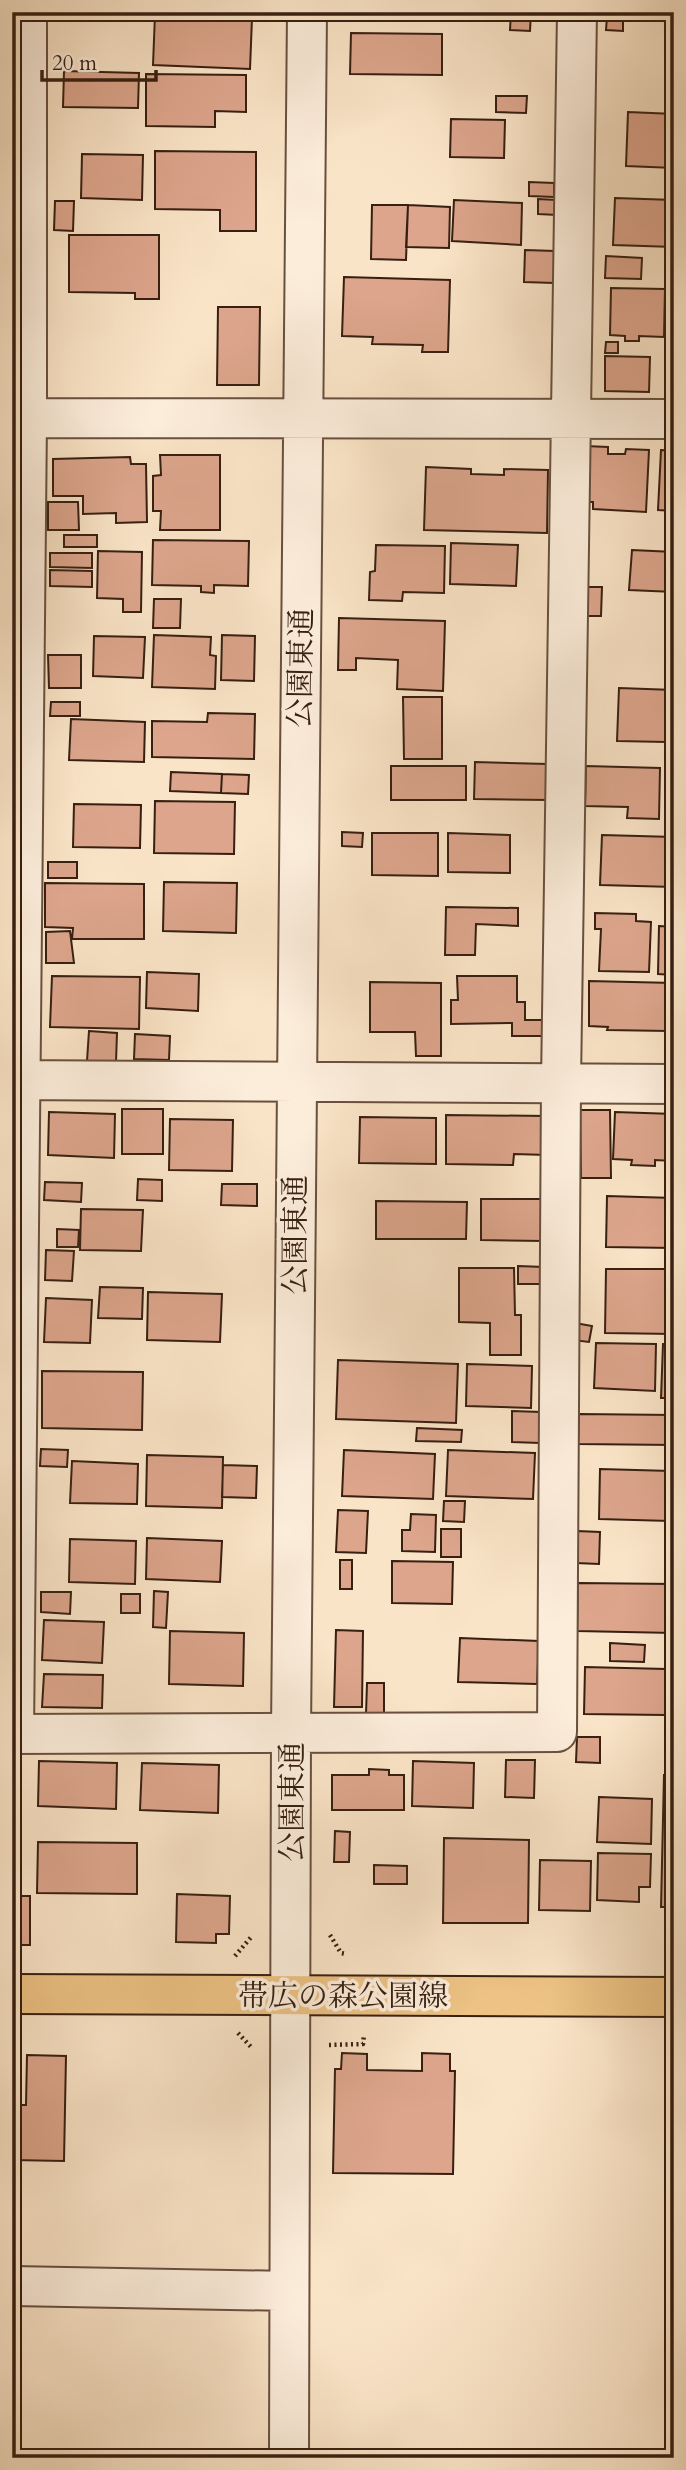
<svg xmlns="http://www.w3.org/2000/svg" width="686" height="2470" viewBox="0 0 686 2470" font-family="Cardo,'Noto Serif JP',serif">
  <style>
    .building { fill: #dca58c; stroke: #371f11; stroke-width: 2 }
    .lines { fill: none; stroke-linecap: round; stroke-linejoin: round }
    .minor-casing { stroke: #68503e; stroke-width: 42 }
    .major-casing { stroke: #371f11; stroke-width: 42 }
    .path { stroke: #371f11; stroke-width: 4.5; stroke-dasharray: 2 3.5; stroke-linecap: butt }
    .minor { stroke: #fceddb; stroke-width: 38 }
    .major { stroke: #edc284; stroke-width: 38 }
    .labels { text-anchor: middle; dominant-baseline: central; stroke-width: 7; stroke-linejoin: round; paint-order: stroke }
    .street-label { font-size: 30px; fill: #371f11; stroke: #fceddb }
  </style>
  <rect width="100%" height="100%" fill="#fae4c7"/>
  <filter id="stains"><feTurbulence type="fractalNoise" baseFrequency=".00286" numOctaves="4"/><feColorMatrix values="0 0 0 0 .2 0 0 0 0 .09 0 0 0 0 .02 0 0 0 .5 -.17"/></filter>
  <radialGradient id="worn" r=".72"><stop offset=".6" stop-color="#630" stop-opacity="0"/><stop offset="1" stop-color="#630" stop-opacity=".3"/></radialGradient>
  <path class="building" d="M416,12H447V17H416Z
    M511,12H531L530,31L510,30Z
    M155,14L252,18L250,69L153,65Z
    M607,17H623V31L606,30Z
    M351,33L442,34V75L350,74Z
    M666,33H674V106L665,105Z
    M64,71L139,73L138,108L63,107Z
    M146,74L246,75V112L215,111V127L146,126Z
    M496,96H527L526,113L496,112Z
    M628,112L674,114V168L626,166Z
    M451,119L505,120L504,158L450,157Z
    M155,151L256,152V231H220V210L155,209Z
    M82,154L143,155L142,200L81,198Z
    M529,182L554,183V197L529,196Z
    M615,198L674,200V247L613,245Z
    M538,199L557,200V215L538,214Z
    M454,200L522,203L521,245L452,241Z
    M55,201H74L73,231L54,230Z
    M372,205H408L406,260L371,259Z
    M408,205L450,207L449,248L406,247Z
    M69,235H159V299H135V293L69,292Z
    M525,250L555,251L554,283L524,282Z
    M606,256L642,258L641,279L605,278Z
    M344,277L450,280L448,352H422L423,345L372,344L373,337L342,336Z
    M611,288L665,289L664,337L639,336V341H625V336L610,335Z
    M218,307H260L259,385H217Z
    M606,342H618V353H605Z
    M605,356L650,357L649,392L605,391Z
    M585,446L608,447V454H625L626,449L649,450L646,512L593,509V502H582Z
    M661,450L674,451V511L658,510Z
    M160,455H220V530H160L161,511H153V476L161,475Z
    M130,457L131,464H146L147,522L116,523V513L83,514V496H53V459Z
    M426,467L471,469V474L504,475V469L548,470L547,533L424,530Z
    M48,502H78L79,530H48Z
    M64,535H97V547H64Z
    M153,540L249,541L248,586L214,585V593L201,592V586L152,585Z
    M451,543L518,545L516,586L450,584Z
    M376,545L445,546L444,593L403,592L402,601L369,600L370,572L375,571Z
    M632,550L674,552V592L629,590Z
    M98,551L142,552L141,612H123V599L97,598Z
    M50,553H92V568L50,567Z
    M50,570L92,571V587L50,586Z
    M582,587H602L601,616H581Z
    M154,599H181L180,628H153Z
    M339,618L445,621L443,691L397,689L398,660L356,658V670H338Z
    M154,635L211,637L210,655L216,656L215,689L152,687Z
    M222,635L255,636L254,681L221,680Z
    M94,636L145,637L143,678L93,676Z
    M48,655H81V688H49Z
    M619,688L674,690V735L666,734V742L617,741Z
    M403,697H442V759H404Z
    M51,702H80V716H50Z
    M208,713L255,714L254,759L152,757V721L207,722Z
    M71,719L145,722L144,762L69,760Z
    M475,762L548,764L547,800L474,799Z
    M391,766H466V800H391Z
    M586,766L660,768L659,819L627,818L628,807L585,806Z
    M171,772L222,774L221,793L170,791Z
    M222,774L249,775L248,794L221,793Z
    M155,801L235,802L234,854L154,853Z
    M74,804L141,805L140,848L73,847Z
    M342,832L363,833L362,847L342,846Z
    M372,833H438V876L372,875Z
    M448,833L510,835V873L448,872Z
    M602,835L674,837V887L600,885Z
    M48,862H77V878H48Z
    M164,882L237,883L236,933L163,931Z
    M45,883L144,884V939H72L73,928L45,927Z
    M446,907L518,908V926L476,924L475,955H445Z
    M595,913L636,914V921L651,922L649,972L599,971L601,929H595Z
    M659,926L674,927V975L658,974Z
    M70,931L74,963H46V932Z
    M147,972L199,974L198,1011L146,1008Z
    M52,976L140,977L139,1029L50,1027Z
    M457,976H517V1002H525V1020H543V1036H512V1023L451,1024V1000H458Z
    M589,981L674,983V1027H668V1031L607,1030L608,1027L589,1026Z
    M370,982L441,983V1056H416L415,1032H370Z
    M89,1031L117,1033L116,1062L87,1061Z
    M135,1034L170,1036L169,1060L134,1059Z
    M122,1109H163V1154H122Z
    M580,1110H610L611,1178H581Z
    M49,1112L115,1114L114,1158L48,1155Z
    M615,1112L674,1114V1161L655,1160V1166L631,1165L632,1160L613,1159Z
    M446,1115L547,1116V1155L514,1154L513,1165L446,1164Z
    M360,1117L436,1118V1164L359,1163Z
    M170,1119L233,1120L232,1171L169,1170Z
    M138,1179L162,1180V1201L137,1200Z
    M45,1182L82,1183L81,1202L44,1200Z
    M222,1184H257V1206L221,1205Z
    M607,1196L674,1198V1248L606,1247Z
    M481,1199H543V1241L481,1240Z
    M376,1201L467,1202L466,1239H376Z
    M81,1209L143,1210L141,1251L80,1250Z
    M57,1229L79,1230L78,1247H57Z
    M46,1250L74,1251L72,1281L45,1280Z
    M518,1266L544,1267V1284H518Z
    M459,1268H514L515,1315H521V1355H490V1323L459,1322Z
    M606,1269H674V1334L605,1333Z
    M100,1287L143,1288L142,1319L98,1318Z
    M148,1292L222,1294L220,1342L147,1340Z
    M46,1298L92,1300L90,1343L44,1342Z
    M575,1323L592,1326L589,1342L572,1340Z
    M596,1343L656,1344L655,1391L594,1388Z
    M663,1344L674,1345V1398H661Z
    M338,1360L458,1364L456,1423L336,1419Z
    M467,1364L532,1366L531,1408L466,1406Z
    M42,1371L143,1372L142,1430L42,1428Z
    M512,1411L541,1412L540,1443L512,1442Z
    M579,1414L674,1415V1445L578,1444Z
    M417,1428L462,1430L461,1442L416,1441Z
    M41,1449L68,1450L67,1467L40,1466Z
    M344,1450L435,1454L433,1499L342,1496Z
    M448,1450L535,1453L533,1499L446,1496Z
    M147,1455L223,1457L222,1508L146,1506Z
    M72,1461L138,1464L137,1504L70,1503Z
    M223,1465L257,1466L256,1498L222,1497Z
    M600,1469L671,1471L670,1521L599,1519Z
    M444,1501H465L464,1522L443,1521Z
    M338,1510L368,1511L366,1553L336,1552Z
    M411,1514L436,1515L435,1552L402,1551V1530H410Z
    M441,1529H461V1557H441Z
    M577,1531L600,1532L599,1564L576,1563Z
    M147,1538L222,1541L220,1582L146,1579Z
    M70,1539L136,1541L135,1584L69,1582Z
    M340,1560H352V1589H340Z
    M392,1561L453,1562L452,1604L392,1603Z
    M578,1583L674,1584V1633L577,1631Z
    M154,1591L168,1592L166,1628L153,1627Z
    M41,1592H71L70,1614L41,1612Z
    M121,1594H140V1613H121Z
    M44,1620L104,1622L102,1663L42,1660Z
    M336,1630L363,1631L362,1707H334Z
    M170,1631L244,1633L243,1686L169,1684Z
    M460,1638L539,1641L537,1684L458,1682Z
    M610,1643L645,1645L644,1662L610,1661Z
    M585,1667L666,1669L665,1715L584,1714Z
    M44,1674L103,1675L102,1708L42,1707Z
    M367,1683H384V1714H366Z
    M577,1737H600V1763L576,1762Z
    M506,1760H535L534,1798L505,1797Z
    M39,1761L117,1763L116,1809L38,1806Z
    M413,1761L474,1763L473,1808L412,1806Z
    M142,1763L219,1765L218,1813L140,1810Z
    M369,1769L389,1770V1775H404V1810H332V1775H369Z
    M664,1775H674V1907H661Z
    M599,1797L652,1799L651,1844L597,1842Z
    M335,1831L350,1832L349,1862H334Z
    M444,1838L529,1840L528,1923H443Z
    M38,1842L137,1843V1894L37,1893Z
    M598,1853L651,1854L650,1887H639V1902L597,1900Z
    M540,1860L591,1861L590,1911L539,1910Z
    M374,1865L407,1866V1884H374Z
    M177,1894L230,1896L229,1934H216V1943L176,1942Z
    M12,1896H30V1945H12Z
    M342,2053L367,2054V2070L422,2071V2053L450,2054V2071H455L453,2174L333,2173L335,2069H341Z
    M27,2055L66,2056L64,2161L12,2160V2105H26Z"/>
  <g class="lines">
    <g class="minor-casing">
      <path id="minor" d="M12,418L674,419
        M12,1080L674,1084
        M12,1734L557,1732L561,1082L577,12
        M14,1734L27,418V12
        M12,2286L289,2291
        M289,2458L291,1733L307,12"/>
    </g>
    <g class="major-casing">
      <path id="major" d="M12,1994L674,1997"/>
    </g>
    <path class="path" d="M330,1935L341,1953L346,1954
      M235,1956L252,1936
      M238,2033L251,2047
      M329,2045L363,2044L364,2035"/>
    <use href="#minor" class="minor"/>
    <use href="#major" class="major"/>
  </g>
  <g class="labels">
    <g class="street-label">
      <text transform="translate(301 668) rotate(-89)">公園東通</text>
      <text transform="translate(295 1235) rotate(-90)">公園東通</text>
      <text transform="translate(292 1802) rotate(-90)">公園東通</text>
      <text x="343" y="1996">帯広の森公園線</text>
    </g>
  </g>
  <rect width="686" height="2470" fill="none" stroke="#fae4c7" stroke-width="42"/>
  <rect x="14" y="14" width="658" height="2442" fill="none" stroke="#371f11" stroke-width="3.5"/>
  <rect x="21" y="21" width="644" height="2428" fill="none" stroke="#371f11" stroke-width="2"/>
  <path d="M42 70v10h114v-10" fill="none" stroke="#371f11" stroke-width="3.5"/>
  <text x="52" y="70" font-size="21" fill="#371f11" stroke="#fceddb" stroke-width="5" paint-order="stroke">20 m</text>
  <rect width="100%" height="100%" filter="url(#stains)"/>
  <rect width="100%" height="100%" fill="url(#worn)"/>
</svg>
